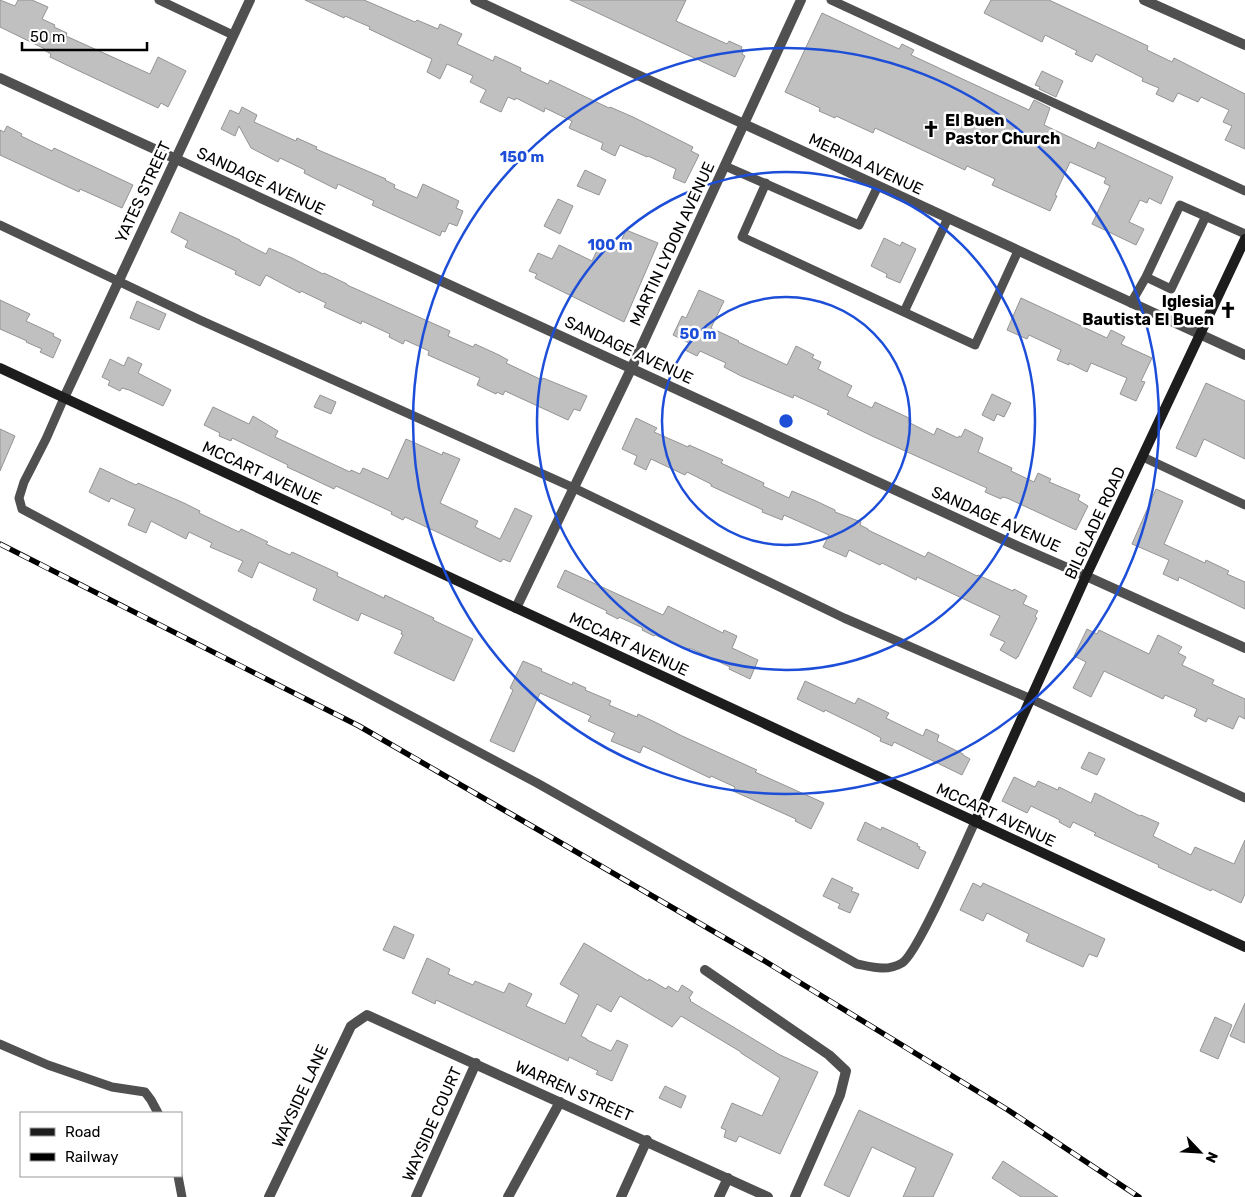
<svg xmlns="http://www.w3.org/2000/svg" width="1245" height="1197" viewBox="0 0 1245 1197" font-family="Rubik,sans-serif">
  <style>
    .building { fill: #c0c0c0; stroke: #949494 }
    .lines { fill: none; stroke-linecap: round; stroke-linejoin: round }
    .lane { stroke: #505050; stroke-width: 9 }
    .street { stroke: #505050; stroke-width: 10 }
    .secondary { stroke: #1d1d1d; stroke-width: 10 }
    .rail-casing { stroke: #000; stroke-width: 5.5 }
    .rail { stroke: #fff; stroke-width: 4; stroke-dasharray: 11; stroke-linecap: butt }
    .ring { fill: none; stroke: #1d4ed8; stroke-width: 2.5 }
    .labels { text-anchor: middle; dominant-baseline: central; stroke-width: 5; stroke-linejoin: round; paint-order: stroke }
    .poi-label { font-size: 16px; font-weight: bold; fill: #000; stroke: #fff; text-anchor: start }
    .street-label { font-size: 16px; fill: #000; stroke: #fff }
    .centre { fill: #1d4ed8; stroke: #fff; stroke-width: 2.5 }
    .ring-label { font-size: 15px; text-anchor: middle; font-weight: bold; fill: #1d4ed8; stroke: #fff; stroke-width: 5; stroke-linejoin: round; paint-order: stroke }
  </style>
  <rect width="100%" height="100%" fill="#fff"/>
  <path class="building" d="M0,0L15,6L18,0H32L48,7L42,19L55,25L54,27L67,33L66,36L150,74L158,57L186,71L168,107L161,103L158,108L75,69L50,57L51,54L44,50L45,49L0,27Z
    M305,0H364L415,22L417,20L438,29L440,24L462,34L457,44L493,61L495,56L521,68L520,71L548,84L550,80L609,108L610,107L633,117L693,147L691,151L699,155L685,183L673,178L676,169L648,156L647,157L620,145L615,156L601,149L603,143L569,128L572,121L545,108L544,112L516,98L515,100L508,97L501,112L480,102L486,90L470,82L473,76L447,64L440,79L427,72L432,59L369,29L370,27L345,16L344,18Z
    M570,0H686L676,21L727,44L729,41L742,47L741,49L744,50L742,54L745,56L735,77Z
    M991,0H1049L1148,46L1147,50L1172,62L1174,58L1245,94V149L1225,140L1232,126L1223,122L1229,110L1201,97L1198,102L1178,93L1173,102L1156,94L1159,88L1142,81L1143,78L1096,54L1092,62L1075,54L1077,51L1045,35L1042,42L984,13Z
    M822,13L899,49L902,44L914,50L911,55L1029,110L1034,100L1050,108L1044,125L1095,149L1098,142L1173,177L1161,204L1149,198L1147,203L1140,200L1129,222L1144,229L1136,245L1092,224L1110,186L1104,183L1106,178L1070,162L1055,195L1057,196L1050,211L992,185L995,179L967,166L965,170L875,128L873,133L836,116L835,118L819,111L820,108L785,92Z
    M1042,71L1063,81L1056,97L1039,89L1040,87L1035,85Z
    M242,107L257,115L254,122L296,141L297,138L317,147L316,149L386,179L385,180L395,185L394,188L417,198L423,184L459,201L456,208L463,211L457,226L449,223L445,232L442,231L440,236L372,205L374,201L338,184L336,189L304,173L305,170L280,158L278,162L251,148L239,126L235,136L221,129L230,110L239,114Z
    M7,126L22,134L21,136L52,151L54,148L133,185L122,208L80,189L79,192L0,155V130L4,132Z
    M585,170L606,180L599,195L577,186Z
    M558,199L573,206L560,234L544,226Z
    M180,212L240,240V241L266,254L269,248L292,258L323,274L324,273L347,284V285L450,331L448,336L473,347L475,344L499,355L508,360L506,363L542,380L543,378L587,396L580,411L574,409L568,420L505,391L503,395L497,392L496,394L477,385L480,378L428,355L429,351L405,340L403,344L389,337L390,334L362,321L361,324L324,307L326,303L301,291L300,293L266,275L260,286L235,274L236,271L185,247L188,241L171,232Z
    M626,230L658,243L624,322L535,278L537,274L529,271L538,253L552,259L559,245L592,261L601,242L617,250Z
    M884,238L900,246L902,242L916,249L900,283L886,277L887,274L871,266Z
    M699,290L724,301L711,328L739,341L738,342L787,365L796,346L814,355L812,358L821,362L818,369L852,386L847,396L872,408L875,402L909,418L908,422L934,435L937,428L958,438L959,436L961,437L965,429L983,438L978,452L1012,468L1011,471L1034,482L1038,473L1051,479L1049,482L1080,495L1078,500L1088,506L1076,530L1007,498L1002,497L1001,499L985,492L987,488L872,436L827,414L829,411L794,395L793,398L741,376L724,367L726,363L700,351L697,356L685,350L689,343L673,335L682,316L686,318Z
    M1021,298L1107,338L1111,330L1125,337L1121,344L1152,358L1141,381L1145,382L1136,401L1120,394L1127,378L1091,363L1087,372L1069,363V365L1057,360L1061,350L1029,335L1027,339L1007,330Z
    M0,300L30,314L26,321L54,334L53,336L61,340L53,358L40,352L42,349L26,342L27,341L0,329Z
    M137,301L166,314L159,330L130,318Z
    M128,357L142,364L138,373L171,390L163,406L129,390L122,388L120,391L108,385L110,381L102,377L110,359L124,366Z
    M1206,383L1245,401V459L1204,439L1196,457L1176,448Z
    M992,394L1011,403L1004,417L997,414L994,421L982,415Z
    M320,395L336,402L331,414L314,407Z
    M213,407L249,424L253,416L278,431L275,437L350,472L351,470L360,474L363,468L388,479L406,439L442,455L443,452L460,459L440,503L478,521L475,527L500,539L515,508L532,516L510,562L503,559L501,562L405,517L403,520L391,514L392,512L336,486L334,489L300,473L287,467L288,465L232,438L231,441L219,436L220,433L204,425Z
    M636,418L657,428L654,432L688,447L689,445L723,460L721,463L764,483L763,486L789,498L792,491L816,501L835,510V512L861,522L860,525L868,529V530L925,557L928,552L977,576L978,575L1013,591L1014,589L1027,596L1023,604L1038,611L1035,616L1037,618L1018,657H1017L1016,659L1000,650L1005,642L990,635L1000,616L917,577L916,580L882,563L880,565L849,550L846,557L823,547L829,535L784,515L782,520L762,512L763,510L711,486V484L687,472L685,475L651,459L646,470L634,464L637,456L622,449Z
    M0,429L15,436L0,471Z
    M100,468L136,485L138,483L184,503L200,511L199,513L239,532L241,529L268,542L266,544L290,555L292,552L338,573L337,576L384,598L385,595L406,605L434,618L433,620L473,639L454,681L394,653L403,635L401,634L402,631L361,613L358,621L313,600L317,589L259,562L252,578L238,571L243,561L210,547L212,543L189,532L186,539L151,521L146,533L128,525L135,509L111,498L109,502L89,492Z
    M1156,489L1183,501L1164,544L1205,563L1206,560L1229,571L1227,574L1245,582V609L1179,577L1178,581L1163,574L1169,560L1132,544Z
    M565,570L663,615L668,606L723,633L724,630L737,636L732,648L758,660L750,679L729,669L730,667L690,648L688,650L655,635L654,636L642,630L643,628L619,617L618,619L606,613L607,611L557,587Z
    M1087,629L1097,634L1099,630L1149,654L1158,635L1182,647L1178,653L1186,657L1182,665L1214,680L1212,684L1245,699V719L1239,716L1233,729L1208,718L1206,722L1194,716L1197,709L1165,695L1163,699L1104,671L1091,697L1073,688L1086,662L1074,656Z
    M523,661L542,669L541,671L572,685L573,682L586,688L585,690L611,701L609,705L637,717L638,714L659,724L680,735L757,770L755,772L824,803L811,829L795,821L796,819L733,791L735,787L711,776L710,778L643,746L640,753L611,741L615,733L588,721L591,716L540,693L514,752L490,741L513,690L510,688Z
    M805,681L855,704L858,698L889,713L886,718L923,736L926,729L939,735L937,741L963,754V755L970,759L962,775L894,742L892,746L880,741L881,738L866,730L825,710L824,712L797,699Z
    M1089,752L1105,759L1097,775L1081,768Z
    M1014,777L1035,787L1038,781L1058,790L1059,787L1091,803L1095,793L1140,816L1141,815L1159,823L1153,836L1191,855L1195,847L1234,864L1245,840V894L1241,903L1212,889L1211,891L1158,867L1159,865L1094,835L1096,833L1073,822L1070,828L1059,822L1060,820L1031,806L1027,813L1002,801Z
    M865,822L881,830L882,827L918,844L917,846L920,847L919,849L926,852L918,869L857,840Z
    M832,878L853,888L851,891L859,894L850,913L838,908L840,904L823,896Z
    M973,883L981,887L983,883L1105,939L1097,957L1089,954L1083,967L1026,941L1029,934L987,913L983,921L960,910Z
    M394,926L414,935L404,959L383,950Z
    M584,943L648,981L649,979L666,989L668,986L678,992L682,985L693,992L689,998L691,1000L690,1001L780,1055L818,1072L780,1154L739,1136L736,1142L724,1137L726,1130L721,1128L732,1103L762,1116L780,1078L741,1053V1052L681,1016L672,1027L620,996L611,1012L597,1004L581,1036L587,1039V1040L611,1051L617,1040L628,1045L612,1081L596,1074L598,1071L569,1057L568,1061L436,1000L435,1004L412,993L427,958L450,969L448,974L473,985L475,981L504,993L509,983L532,994L526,1006L565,1024L579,995L560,984Z
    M1245,1003V1043L1230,1036Z
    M1215,1017L1232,1025L1218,1059L1200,1051Z
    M665,1086L686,1096L681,1108L659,1098Z
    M859,1110L953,1154L933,1197H903L916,1168L872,1147L849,1197L824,1185Z
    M1003,1161L1058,1197H1021L992,1178Z"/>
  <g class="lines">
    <path class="lane" d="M159,0L233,35
      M831,0L1245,191
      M725,166L859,225L878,186
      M766,183L742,237L975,345L1018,251
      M0,225L200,320L574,488L844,618L1031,699L1245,798
      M1146,277L1171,289L1206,216
      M1131,303L1146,277L1180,205L1245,234
      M904,312L948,218
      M64,398L46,439L24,482L19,498L22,509L537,783L857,964C872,967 887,972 902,963C918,953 964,845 975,822
      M1143,457L1245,505
      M0,1044L48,1065L112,1087L145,1092L151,1100L158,1113
      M178,1176L182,1197"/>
    <path class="street" d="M475,0L1245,355
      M1144,0L1245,45
      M0,78L1017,546L1086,576L1245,648
      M64,398L250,0
      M516,608L632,367L801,0
      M705,970L829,1055L846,1071L840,1095L795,1197
      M269,1197L351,1026L367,1015L768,1197
      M416,1197L476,1063
      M508,1197L560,1102
      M621,1197L647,1140
      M719,1197L728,1178"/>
    <path class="secondary" d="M0,368L1245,947
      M975,822L1086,576L1245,239"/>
    <g class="rail-casing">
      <path id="rail" d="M0,544L359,726L763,960L1008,1110L1139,1197"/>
    </g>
    <use href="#rail" class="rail"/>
  </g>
  <g class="ring">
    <circle cx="786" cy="421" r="124"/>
    <circle cx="786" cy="421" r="249"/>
    <circle cx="786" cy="421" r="373"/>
  </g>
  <defs>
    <g id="church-bare" transform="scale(1.35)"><path d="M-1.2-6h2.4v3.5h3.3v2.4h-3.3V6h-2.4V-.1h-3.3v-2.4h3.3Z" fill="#000" stroke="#fff" stroke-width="2.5" paint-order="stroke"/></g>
  </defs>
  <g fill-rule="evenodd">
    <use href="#church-bare" x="931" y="129"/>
    <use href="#church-bare" x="1228" y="310"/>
  </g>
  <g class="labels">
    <g class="poi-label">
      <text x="945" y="120">El Buen<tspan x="945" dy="18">Pastor Church</tspan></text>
      <text x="1214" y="301" text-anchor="end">Iglesia<tspan x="1214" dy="18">Bautista El Buen</tspan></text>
    </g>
    <g class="street-label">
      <text transform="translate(866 164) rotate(25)">MERIDA AVENUE</text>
      <text transform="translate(261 181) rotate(25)">SANDAGE AVENUE</text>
      <text transform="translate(143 192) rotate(-65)">YATES STREET</text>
      <text transform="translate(672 244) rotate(-65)">MARTIN LYDON AVENUE</text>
      <text transform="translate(629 350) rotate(25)">SANDAGE AVENUE</text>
      <text transform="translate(262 473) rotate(25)">MCCART AVENUE</text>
      <text transform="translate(996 519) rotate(24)">SANDAGE AVENUE</text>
      <text transform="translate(1095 523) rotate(-65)">BILGLADE ROAD</text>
      <text transform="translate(629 644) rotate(25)">MCCART AVENUE</text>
      <text transform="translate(996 815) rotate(25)">MCCART AVENUE</text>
      <text transform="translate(574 1091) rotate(24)">WARREN STREET</text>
      <text transform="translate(300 1096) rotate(-65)">WAYSIDE LANE</text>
      <text transform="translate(432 1124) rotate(-66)">WAYSIDE COURT</text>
    </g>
  </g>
  <circle cx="786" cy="421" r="8" class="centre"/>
  <g class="ring-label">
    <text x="522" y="162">150 m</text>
    <text x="610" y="250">100 m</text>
    <text x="698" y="339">50 m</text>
  </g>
  <rect x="20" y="1112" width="162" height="65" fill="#ffffff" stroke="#999999"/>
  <rect x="30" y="1128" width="25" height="8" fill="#1d1d1d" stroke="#999999"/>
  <text x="65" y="1137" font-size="15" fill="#000000">Road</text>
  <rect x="30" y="1153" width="25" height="8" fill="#000000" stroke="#999999"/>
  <text x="65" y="1162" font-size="15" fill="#000000">Railway</text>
  <g transform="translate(1200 1152) rotate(115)" stroke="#ffffff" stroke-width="4" paint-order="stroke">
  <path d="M0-4L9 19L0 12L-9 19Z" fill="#000000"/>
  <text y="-8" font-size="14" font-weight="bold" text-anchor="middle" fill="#000000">N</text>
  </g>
  <path d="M22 42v8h125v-8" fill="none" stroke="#000000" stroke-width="2.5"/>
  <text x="30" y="42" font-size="15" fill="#000000" stroke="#ffffff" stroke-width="4" paint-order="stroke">50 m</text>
</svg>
